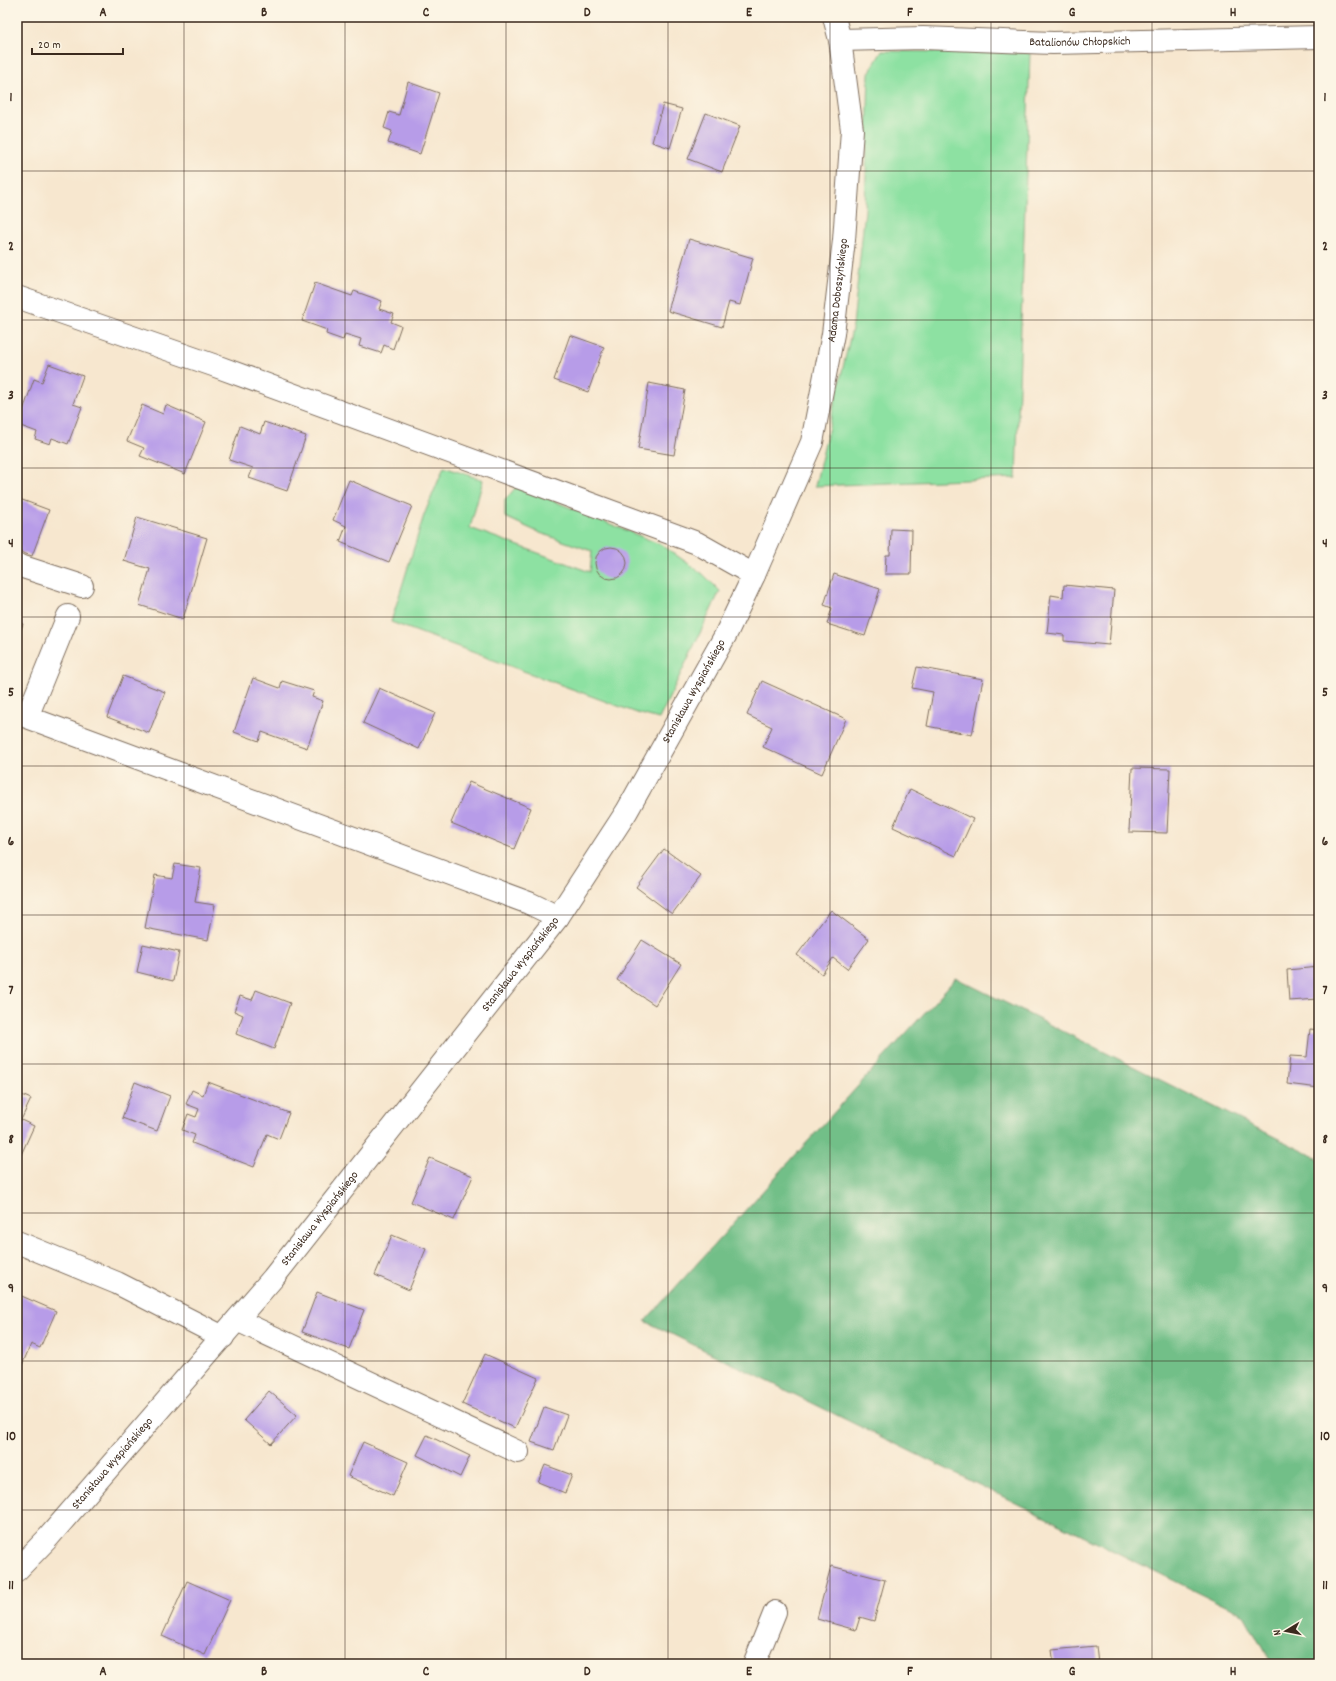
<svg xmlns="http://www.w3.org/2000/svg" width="1336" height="1681" viewBox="0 0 1336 1681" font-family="Dekko,sans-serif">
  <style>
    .green { fill: #8de1a2; stroke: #648660 }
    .forest { fill: #72bf88; stroke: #567453 }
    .building { fill: #b79ce8 }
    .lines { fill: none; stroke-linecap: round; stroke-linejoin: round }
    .minor-casing { stroke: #7d6c5c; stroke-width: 24 }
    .minor { stroke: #fff; stroke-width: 22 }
    .grid { fill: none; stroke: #3b2a1e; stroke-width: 1; stroke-opacity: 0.55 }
    .labels { text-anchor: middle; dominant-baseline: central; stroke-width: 3.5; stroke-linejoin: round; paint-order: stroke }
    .street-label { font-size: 12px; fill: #3b2a1e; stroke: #fcf5e5 }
    .neatline { fill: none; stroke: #3b2a1e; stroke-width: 1.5 }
    .grid-label { font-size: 13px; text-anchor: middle; font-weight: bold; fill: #3b2a1e }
  </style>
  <rect width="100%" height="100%" fill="#fcf5e5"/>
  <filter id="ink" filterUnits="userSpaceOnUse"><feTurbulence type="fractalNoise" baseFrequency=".025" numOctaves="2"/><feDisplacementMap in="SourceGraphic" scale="8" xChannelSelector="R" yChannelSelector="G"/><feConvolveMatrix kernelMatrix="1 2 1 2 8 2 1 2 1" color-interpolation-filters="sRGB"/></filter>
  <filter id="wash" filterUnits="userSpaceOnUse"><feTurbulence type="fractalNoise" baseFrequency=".012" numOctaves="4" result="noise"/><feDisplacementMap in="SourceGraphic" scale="16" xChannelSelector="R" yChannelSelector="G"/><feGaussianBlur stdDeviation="0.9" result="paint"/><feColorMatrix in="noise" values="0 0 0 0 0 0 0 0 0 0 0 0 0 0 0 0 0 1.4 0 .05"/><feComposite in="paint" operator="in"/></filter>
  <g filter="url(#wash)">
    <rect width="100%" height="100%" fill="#f7e7cf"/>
    <path class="green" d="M882,51L1030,53L1016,478L815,486L853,325L865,210L869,73Z
      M444,467L483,480L470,528L590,572L592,551L540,533L505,517V500L517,486L662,545L703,574L720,591L659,719L637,713L391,622L424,515Z"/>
    <path class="forest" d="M956,978L1319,1159V1664H1271L1244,1615L645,1321Z"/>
    <g id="blocks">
      <path class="building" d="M408,82L439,93L420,154L388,143L392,131L384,128L389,112L399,115Z
        M663,104L682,109L670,148L652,142Z
        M706,113L740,126L722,172L688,159Z
        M689,239L753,258L740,305L729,302L722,327L668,311Z
        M315,283L352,296L354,291L382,301L379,309L394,314L391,322L401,326L393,349L384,345L381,353L359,346L361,339L345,334L343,340L326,334L327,330L302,321Z
        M570,335L604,347L588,392L554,380Z
        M49,364L83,376L73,404L82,407L68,444L52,438L50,444L35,439L37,432L18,425L34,379L42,382Z
        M649,383L685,390L674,455L638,449Z
        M142,405L163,414L166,405L206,422L185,474L140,456L144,448L127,441Z
        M264,422L306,436L287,491L249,478L253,468L229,460L240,426L260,434Z
        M349,480L412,506L389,562L340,542L346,526L333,520Z
        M17,498L49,510L32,556L17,551Z
        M137,517L207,538L183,619L139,605L150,569L124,561Z
        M891,529L912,530L911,574H885L886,555H890Z
        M595 563a16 16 0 1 1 32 0a16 16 0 1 1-32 0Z
        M834,574L880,589L865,636L827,624L832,608L824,605Z
        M1064,585L1114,590L1109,645L1064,641V635L1047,633L1051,595L1063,597Z
        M17,621L23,624L17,639Z
        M917,667L983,679L972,735L927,726L933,692L912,688Z
        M123,676L165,692L149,733L107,717Z
        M253,678L280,688L282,681L314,691L312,697L323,701L307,748L262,732L259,741L234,732Z
        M762,681L846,719L822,774L763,747L772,727L747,715Z
        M379,688L435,713L419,749L363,723Z
        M1132,768L1170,769L1167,833L1129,832Z
        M469,782L531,808L514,849L451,823Z
        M910,789L973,819L956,856L893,827Z
        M664,849L701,876L672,914L636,887Z
        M175,864L201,868L195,902L215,905L208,940L145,928L155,875L172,878Z
        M831,910L869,939L847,969L833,958L822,974L797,955Z
        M642,940L681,964L655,1005L617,980Z
        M143,944L179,952L173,981L137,972Z
        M1319,967V999L1289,1001L1287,970Z
        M256,990L290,1003L274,1049L236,1034L243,1015L234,1011L240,996L252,1000Z
        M1310,1029L1319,1030V1088L1287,1084L1290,1056L1307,1057Z
        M135,1082L170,1096L157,1131L122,1118Z
        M208,1082L289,1113L279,1139L267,1134L254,1167L192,1143L195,1135L182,1130L188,1114L196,1117L199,1109L186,1104L192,1090L203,1095Z
        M17,1093L31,1099L21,1120L34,1126L20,1157L17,1155Z
        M430,1158L473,1176L454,1220L411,1202Z
        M392,1235L426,1249L409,1290L375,1275Z
        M317,1292L364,1310L349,1349L302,1332Z
        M17,1294L56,1311L40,1348L31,1344L22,1365L17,1362Z
        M485,1354L538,1378L515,1428L462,1404Z
        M269,1391L297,1415L271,1444L244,1420Z
        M544,1407L567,1415L554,1450L531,1442Z
        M427,1435L470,1456L460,1477L417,1455Z
        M363,1442L408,1462L393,1496L348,1476Z
        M545,1465L572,1475L565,1493L538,1482Z
        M831,1566L885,1580L874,1621L860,1617L856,1630L817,1619Z
        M187,1581L230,1600L205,1655L162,1636Z
        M1096,1646L1098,1664H1054L1052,1650Z"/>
    </g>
  </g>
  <g filter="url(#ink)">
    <use href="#blocks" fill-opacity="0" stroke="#7d6c5c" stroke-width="1"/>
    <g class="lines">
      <g class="minor-casing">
        <g id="minor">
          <path id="s1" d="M840,40L923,38L1053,43L1319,37"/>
          <path d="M17,297L213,365L697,543L754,575"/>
          <path d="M17,565L82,586"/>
          <path d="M68,616L27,717L529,903L558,917"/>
          <path d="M17,1242L117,1283L223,1337"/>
          <path d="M237,1320L518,1452"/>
          <path id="s2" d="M17,1570L47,1539L273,1278L558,917L627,811L725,636L754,575L812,442L833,334L844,240L852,130L840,40L834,17"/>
          <path d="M754,1664L775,1612"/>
        </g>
      </g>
      <use href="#minor" class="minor"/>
    </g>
  </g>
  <path class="grid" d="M184,17V1664M345,17V1664M506,17V1664M668,17V1664M830,17V1664M991,17V1664M1152,17V1664M17,171H1319M17,320H1319M17,468H1319M17,617H1319M17,766H1319M17,915H1319M17,1064H1319M17,1213H1319M17,1361H1319M17,1510H1319"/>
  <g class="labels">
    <g class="street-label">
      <text stroke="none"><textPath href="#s1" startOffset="240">Batalionów Chłopskich</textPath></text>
      <text stroke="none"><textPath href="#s2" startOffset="1542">Adama Doboszyńskiego</textPath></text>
      <text stroke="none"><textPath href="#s2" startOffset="1112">Stanisława Wyspiańskiego</textPath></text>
      <text stroke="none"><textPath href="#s2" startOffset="788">Stanisława Wyspiańskiego</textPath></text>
      <text stroke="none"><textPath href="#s2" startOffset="464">Stanisława Wyspiańskiego</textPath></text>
      <text stroke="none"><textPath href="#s2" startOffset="143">Stanisława Wyspiańskiego</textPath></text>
    </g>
  </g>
  <rect width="1336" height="1681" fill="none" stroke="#fcf5e5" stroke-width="44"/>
  <g transform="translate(1286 1631) rotate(260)" stroke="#fcf5e5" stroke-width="3" paint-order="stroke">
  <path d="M0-3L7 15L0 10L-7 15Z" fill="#3b2a1e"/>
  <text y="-6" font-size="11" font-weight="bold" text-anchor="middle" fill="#3b2a1e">N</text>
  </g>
  <path d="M32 48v6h91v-6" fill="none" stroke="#3b2a1e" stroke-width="2"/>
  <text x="38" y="48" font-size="12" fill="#3b2a1e" stroke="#fcf5e5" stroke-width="3" paint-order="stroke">20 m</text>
  <rect x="22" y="22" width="1292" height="1637" class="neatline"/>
  <g class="grid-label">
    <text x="103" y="16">A</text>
    <text x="264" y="16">B</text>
    <text x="426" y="16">C</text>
    <text x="587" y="16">D</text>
    <text x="749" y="16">E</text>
    <text x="910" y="16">F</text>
    <text x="1072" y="16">G</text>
    <text x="1233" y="16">H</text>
    <text x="11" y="101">1</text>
    <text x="1325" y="101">1</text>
    <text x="11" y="250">2</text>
    <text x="1325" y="250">2</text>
    <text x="11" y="399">3</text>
    <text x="1325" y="399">3</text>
    <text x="11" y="547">4</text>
    <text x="1325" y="547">4</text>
    <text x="11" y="696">5</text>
    <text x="1325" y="696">5</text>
    <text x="11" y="845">6</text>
    <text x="1325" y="845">6</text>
    <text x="11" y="994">7</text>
    <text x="1325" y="994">7</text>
    <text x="11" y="1143">8</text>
    <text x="1325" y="1143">8</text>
    <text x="11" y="1292">9</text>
    <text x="1325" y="1292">9</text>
    <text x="11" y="1440">10</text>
    <text x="1325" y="1440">10</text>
    <text x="11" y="1589">11</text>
    <text x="1325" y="1589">11</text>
    <text x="103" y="1675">A</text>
    <text x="264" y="1675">B</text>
    <text x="426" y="1675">C</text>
    <text x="587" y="1675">D</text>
    <text x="749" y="1675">E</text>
    <text x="910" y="1675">F</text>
    <text x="1072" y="1675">G</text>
    <text x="1233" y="1675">H</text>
  </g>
</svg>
